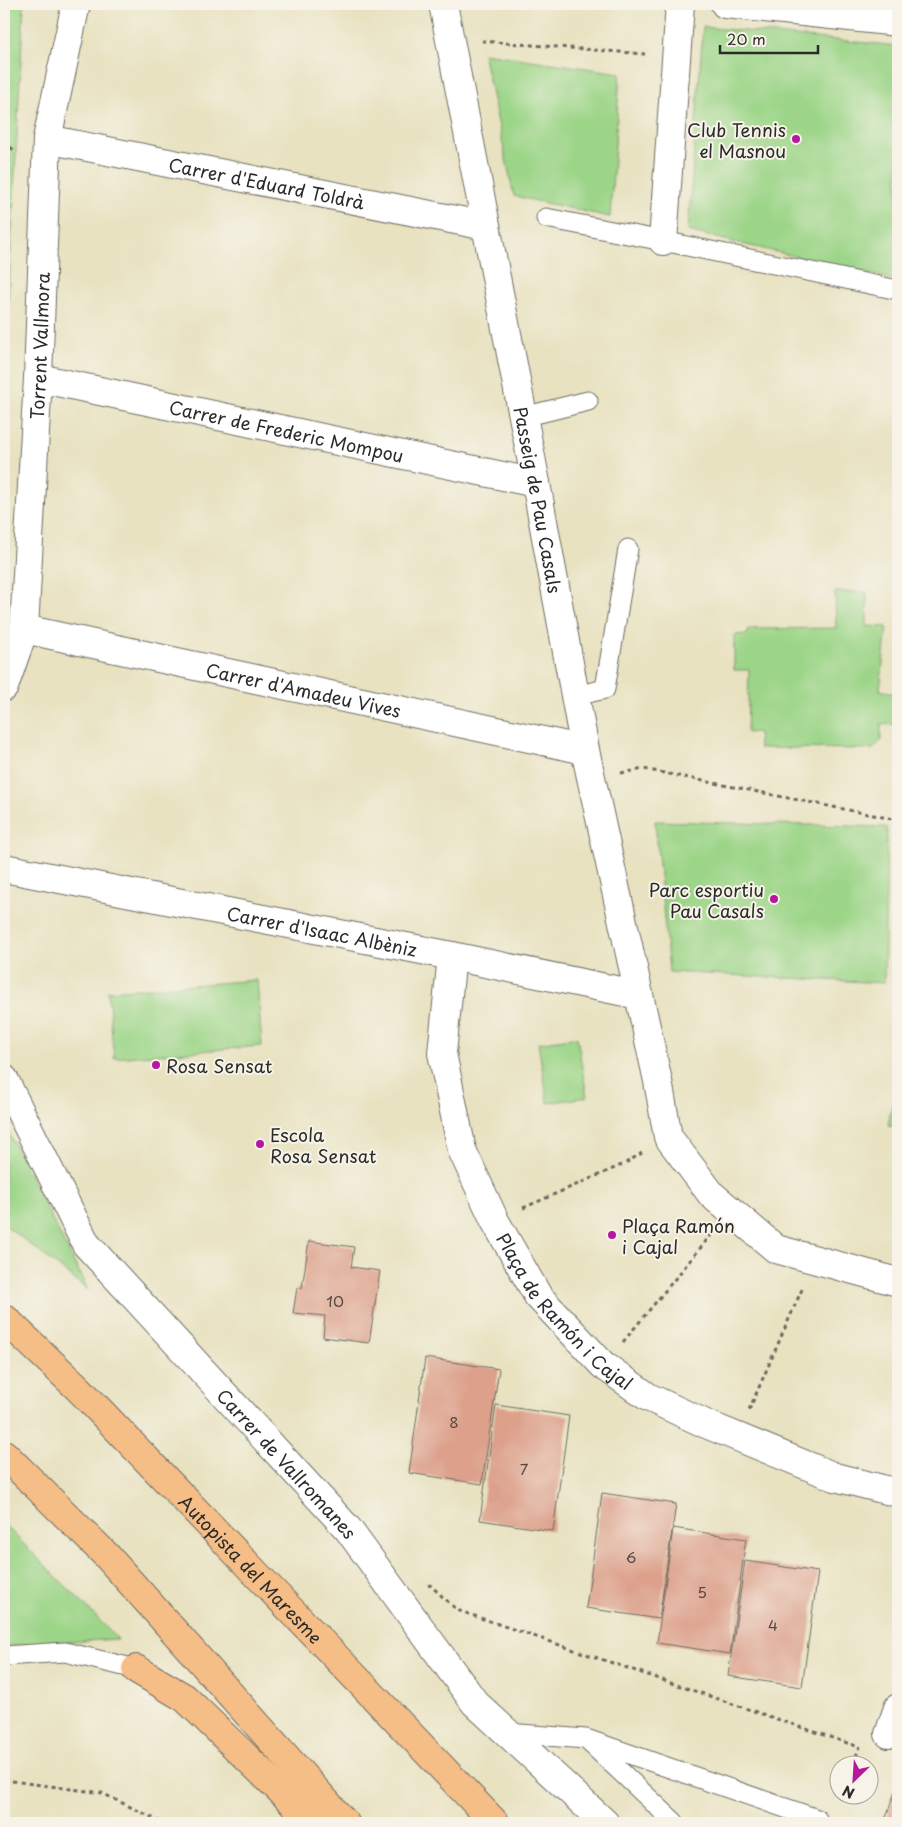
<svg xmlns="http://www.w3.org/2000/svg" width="902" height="1827" viewBox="0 0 902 1827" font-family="'Playpen Sans',sans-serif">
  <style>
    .green { fill: #9cd588; stroke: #64805a }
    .building { fill: #dca08b }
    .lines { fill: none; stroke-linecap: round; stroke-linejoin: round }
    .service-casing { stroke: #6d6b60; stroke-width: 21 }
    .minor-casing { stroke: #6d6b60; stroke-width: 30 }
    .motorway-casing { stroke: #6d6b60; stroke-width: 30 }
    .path { stroke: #6d6b60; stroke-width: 3; stroke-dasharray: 4 4; stroke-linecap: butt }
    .service { stroke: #fff; stroke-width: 19 }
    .minor { stroke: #fff; stroke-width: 28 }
    .motorway { stroke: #f6be87; stroke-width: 28 }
    .poi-dot { fill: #b5179e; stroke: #f7f3e8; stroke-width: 2 }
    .labels { text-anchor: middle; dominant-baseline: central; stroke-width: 4; stroke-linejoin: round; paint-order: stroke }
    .number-label { font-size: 15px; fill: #574843 }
    .poi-label { font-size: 18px; fill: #2b2b2b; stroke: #f7f3e8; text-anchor: start }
    .street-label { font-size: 18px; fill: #2b2b2b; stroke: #f7f3e8 }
  </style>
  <rect width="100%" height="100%" fill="#f7f3e8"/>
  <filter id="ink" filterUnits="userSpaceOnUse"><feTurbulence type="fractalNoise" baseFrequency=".02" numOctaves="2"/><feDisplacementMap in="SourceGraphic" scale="10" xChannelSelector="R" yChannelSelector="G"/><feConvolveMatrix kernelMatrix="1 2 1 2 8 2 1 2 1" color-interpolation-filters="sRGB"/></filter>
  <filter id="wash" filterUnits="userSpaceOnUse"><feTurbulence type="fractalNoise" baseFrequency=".0096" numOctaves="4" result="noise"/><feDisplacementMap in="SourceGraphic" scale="20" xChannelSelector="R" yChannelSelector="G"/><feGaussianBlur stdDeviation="1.12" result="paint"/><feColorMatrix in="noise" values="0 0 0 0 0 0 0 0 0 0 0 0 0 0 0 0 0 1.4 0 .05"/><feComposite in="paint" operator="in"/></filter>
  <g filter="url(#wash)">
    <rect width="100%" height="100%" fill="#e8e2c1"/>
    <path class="green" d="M4,4H24L4,379Z
      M703,27L898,46V281L688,231Z
      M483,53L620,73L610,217L514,196Z
      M835,592H867V626L887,627L880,690L894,693L895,725L881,724V741L873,749L759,748L758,732L747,733L749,670H734V635L747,634L749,629L836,628Z
      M655,821L887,827L884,983L669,972Z
      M257,980L262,1046L114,1058L108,991Z
      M577,1037L587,1097L548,1103L538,1043Z
      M898,1077V1127L888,1125Z
      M4,1124L88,1290L4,1224Z
      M4,1524L118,1639L4,1646Z"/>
    <g id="blocks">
      <path class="building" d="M309,1241L354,1247L351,1267L380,1271L369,1343L323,1337L325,1316L293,1313L297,1288H302Z
        M425,1358L499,1369L482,1484L409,1473Z
        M496,1405L569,1416L553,1531L480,1520Z
        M602,1493L676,1504L659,1619L586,1608Z
        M673,1528L746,1539L730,1654L657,1643Z
        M745,1561L818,1572L802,1687L728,1676Z
        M898,1783V1823H884Z"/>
    </g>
  </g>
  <g filter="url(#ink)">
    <use href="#blocks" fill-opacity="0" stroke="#6d6b60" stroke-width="1"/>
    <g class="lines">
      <g class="service-casing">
        <path id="service" d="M546,218L663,241L898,290
          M523,417L588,401
          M575,696L605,689L628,549
          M4,1656L65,1652L136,1669
          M507,1733L586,1739
          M675,1823L586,1739L817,1819L816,1823"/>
      </g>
      <g class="minor-casing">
        <g id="minor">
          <path id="s1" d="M443,4L536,483L585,750L658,1081L668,1137L712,1195L776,1249L898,1282"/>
          <path d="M725,4L898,22"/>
          <path id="s2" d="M47,139L486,226"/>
          <path d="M663,241L680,4"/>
          <path id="s3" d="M38,378L536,483"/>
          <path id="s4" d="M24,629L585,750"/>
          <path id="s5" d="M4,687L24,629L38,378L47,139L76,4"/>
          <path id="s6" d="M4,868L452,956L639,995"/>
          <path id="s7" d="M452,956L442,1053L462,1150L495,1221L538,1296L603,1365L648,1397L706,1424L835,1477L898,1493"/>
          <path id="s8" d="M4,1079L86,1244L348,1529L475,1703L605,1823"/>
          <path d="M889,1734L898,1708"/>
        </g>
      </g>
      <g class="motorway-casing">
        <g id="motorway">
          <path id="s9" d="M4,1318L79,1389L495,1823"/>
          <path d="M4,1454L107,1556L345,1823"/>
          <path d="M136,1669L185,1698L314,1823"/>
        </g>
      </g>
      <path class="path" d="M482,41L645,54
        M4,142L15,151
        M621,773L644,769L898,820
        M523,1208L624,1164L642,1153
        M623,1342L711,1235
        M749,1410L803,1287
        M428,1586L430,1585L457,1610L859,1747
        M853,1764L860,1746
        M4,1780L102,1793L163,1823
        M839,1798L841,1794"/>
      <use href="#service" class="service"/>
      <use href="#minor" class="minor"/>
      <use href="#motorway" class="motorway"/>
    </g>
  </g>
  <g class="poi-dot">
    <circle cx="796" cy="139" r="5"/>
    <circle cx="774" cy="899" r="5"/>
    <circle cx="156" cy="1065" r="5"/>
    <circle cx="260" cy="1144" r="5"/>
    <circle cx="612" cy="1235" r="5"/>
  </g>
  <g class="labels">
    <g class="number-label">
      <text x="335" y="1300">10</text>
      <text x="454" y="1421">8</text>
      <text x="524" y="1468">7</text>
      <text x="631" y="1556">6</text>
      <text x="702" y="1591">5</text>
      <text x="773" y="1624">4</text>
    </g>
    <g class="poi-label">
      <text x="786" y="129" text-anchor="end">Club Tennis<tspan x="786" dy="21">el Masnou</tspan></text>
      <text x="764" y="889" text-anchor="end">Parc esportiu<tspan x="764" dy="21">Pau Casals</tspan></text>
      <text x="166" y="1065">Rosa Sensat</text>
      <text x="270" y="1134">Escola<tspan x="270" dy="21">Rosa Sensat</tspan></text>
      <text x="622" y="1225">Plaça Ramón<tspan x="622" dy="21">i Cajal</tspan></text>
    </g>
    <g class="street-label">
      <text stroke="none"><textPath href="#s2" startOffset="224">Carrer d'Eduard Toldrà</textPath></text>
      <text stroke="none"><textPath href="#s5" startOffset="345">Torrent Vallmora</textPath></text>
      <text stroke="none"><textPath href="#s3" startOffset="254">Carrer de Frederic Mompou</textPath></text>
      <text stroke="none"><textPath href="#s1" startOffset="505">Passeig de Pau Casals</textPath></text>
      <text stroke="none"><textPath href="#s4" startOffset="286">Carrer d'Amadeu Vives</textPath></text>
      <text stroke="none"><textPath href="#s6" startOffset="324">Carrer d'Isaac Albèniz</textPath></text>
      <text stroke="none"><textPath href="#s7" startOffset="390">Plaça de Ramón i Cajal</textPath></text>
      <text stroke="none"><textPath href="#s8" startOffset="482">Carrer de Vallromanes</textPath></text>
      <text stroke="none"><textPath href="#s9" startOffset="352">Autopista del Maresme</textPath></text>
    </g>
  </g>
  <rect width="902" height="1827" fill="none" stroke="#f7f3e8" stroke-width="20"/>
  <g transform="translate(854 1780) rotate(205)"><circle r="24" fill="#f7f3e8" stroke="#a5a39c"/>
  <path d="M0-4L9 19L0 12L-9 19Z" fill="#b5179e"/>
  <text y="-8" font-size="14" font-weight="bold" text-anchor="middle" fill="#2b2b2b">N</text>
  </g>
  <path d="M720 45v8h98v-8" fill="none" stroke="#2b2b2b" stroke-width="2.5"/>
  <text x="727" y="45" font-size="15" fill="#2b2b2b" stroke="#f7f3e8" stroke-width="4" paint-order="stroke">20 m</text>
</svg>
